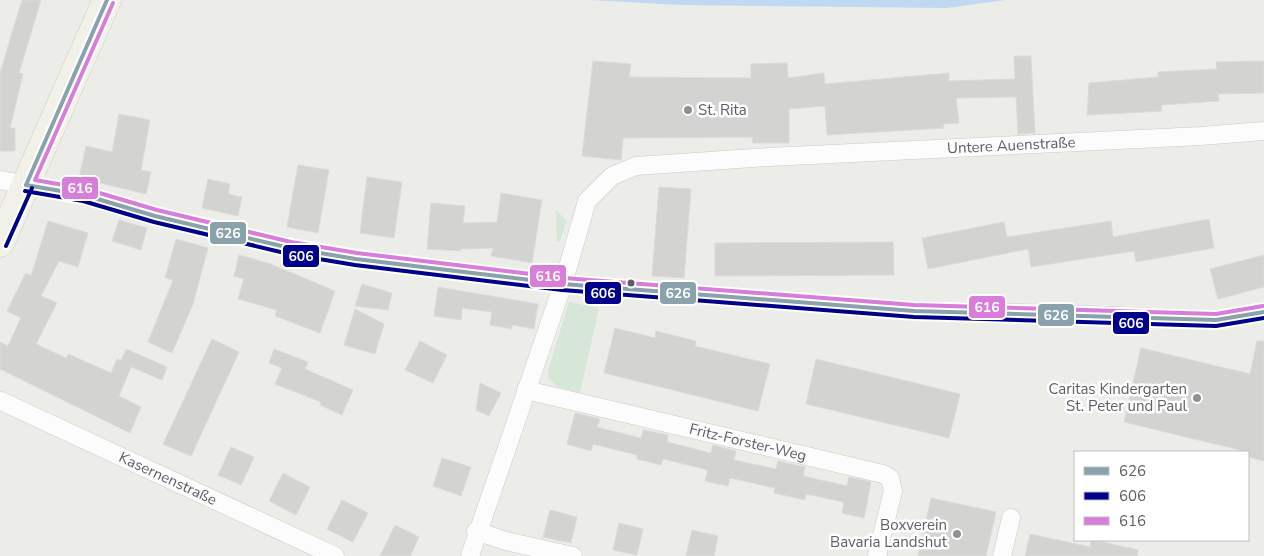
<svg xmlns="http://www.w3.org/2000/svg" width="1264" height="556" viewBox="0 0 1264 556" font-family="'Nunito Sans',sans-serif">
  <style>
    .green { fill: #d7e7d7 }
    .water { fill: #c1d8f2 }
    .building { fill: #d3d3d1; stroke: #dcdbd7 }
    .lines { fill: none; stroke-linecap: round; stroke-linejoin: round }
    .street-casing { stroke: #cacac9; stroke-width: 19 }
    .primary-casing { stroke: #d1cdb9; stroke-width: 29 }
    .street { stroke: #fcfcfc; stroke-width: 18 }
    .primary { stroke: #f2f1e9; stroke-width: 28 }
    .bus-1-casing { stroke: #fff; stroke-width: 8 }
    .bus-2-casing { stroke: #fff; stroke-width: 8 }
    .bus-3-casing { stroke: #fff; stroke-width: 8 }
    .bus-1 { stroke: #89a2ac; stroke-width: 4 }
    .bus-2 { stroke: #00008b; stroke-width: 4 }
    .bus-3 { stroke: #d87dd9; stroke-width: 4 }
    .poi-dot { fill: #909193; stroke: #fff; stroke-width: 2 }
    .bus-dot { fill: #5e6065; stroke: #fff; stroke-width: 2 }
    .labels { text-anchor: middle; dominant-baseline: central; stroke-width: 5; stroke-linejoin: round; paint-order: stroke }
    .poi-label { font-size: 15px; fill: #5e6065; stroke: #fff; text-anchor: end }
    .street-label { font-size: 15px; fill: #5e6065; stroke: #fff }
    .line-badge { stroke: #fff; stroke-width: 2 }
    .badge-label { font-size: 14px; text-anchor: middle; font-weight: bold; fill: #fff }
  </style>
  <rect width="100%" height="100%" fill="#ecece8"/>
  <path class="green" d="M556,210L567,221L560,241L557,242Z
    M569,302L599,308L580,393L558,387L549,379L548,371Z"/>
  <path class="water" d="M590,0H1005L947,8L680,5Z"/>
  <path class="building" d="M22,0H41L19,73L23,74L10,128H15V151H0V73Z
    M1014,56H1031L1035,133L1018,134L1016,97L956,98L959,123L943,124L944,128L827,135L825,106L789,109V143H752L753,137L623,138L621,160L582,156L593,61L631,64L629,77L751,78V64L787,63L788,78L824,73L825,84L949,73V81L1015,79Z
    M1264,61V93L1218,94L1219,101L1161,105L1162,111L1087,115L1089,83L1158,77V72L1217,69L1216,62Z
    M119,114L150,120L141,170L151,172L146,194L79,178L86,146L112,152Z
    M298,165L329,170L318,233L287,227Z
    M367,177L402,182L394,238L360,233Z
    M208,179L230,184L228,194L242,197L238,216L202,208Z
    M659,187L691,189L684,278L652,276Z
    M501,193L542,200L532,263L491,256L493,248L461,249V251L427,249L431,203L465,206L463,223L497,222Z
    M1209,219L1214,248L1136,262L1134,251L1031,267L1028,249L928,269L922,238L1004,222L1007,237L1111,221L1113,237Z
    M119,220L147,228L141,250L112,241Z
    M48,221L88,233L78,267L59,261L41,296L57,303L36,344L66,358L68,354L111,373L117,359L121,361L126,349L167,367L162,380L131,367L119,396L141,407L130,433L0,369V342L8,346L21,318L7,311L26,273L31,276Z
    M176,239L208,248L193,304L172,353L148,342L173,280L165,278Z
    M893,242L894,275L715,276V243Z
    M239,255L268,263L335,291L320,333L275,316L277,310L238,299L244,279L234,276Z
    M1264,255V287L1218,299L1210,269Z
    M362,284L392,293L388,310L355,306Z
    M438,287L538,304L534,329L512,325V329L490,325L492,312L462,308L461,320L434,316Z
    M355,309L384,324L375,354L344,345Z
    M615,328L655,338L656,331L696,341L695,346L770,364L758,411L604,373Z
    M212,339L239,352L191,456L163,444Z
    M420,341L447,355L433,383L405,370Z
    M1257,341H1264V461L1248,457V452L1124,422L1141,348L1250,374Z
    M274,349L308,362L305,369L353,390L342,415L320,405L321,402L275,384L282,368L269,363Z
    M816,359L960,394L949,438L806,404Z
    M480,383L501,393L489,416L476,410Z
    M575,413L600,419L597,427L641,438L643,430L668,435L667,442L711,453L713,445L736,451L734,460L776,469L778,461L805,467L803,476L847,486L849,477L871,482L864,518L842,513L844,502L806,494L805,500L774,493L775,488L730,478L728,486L705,481L708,470L663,459L661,465L637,459V455L593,444L591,451L567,444Z
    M231,447L254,457L241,485L218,475Z
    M442,458L471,467L461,496L433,486Z
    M283,473L310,487L296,515L269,501Z
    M931,498L996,512L986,556H918Z
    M342,500L368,513L353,542L327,529Z
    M550,510L577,517L571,543L543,537Z
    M619,523L643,529L637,555L613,550Z
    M395,525L419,537L410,556H380Z
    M692,530L718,536L714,556H686Z
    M1030,534L1090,547L1091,540H1095L1138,550L1137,556H1025Z"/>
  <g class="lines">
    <g class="street-casing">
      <g id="street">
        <path d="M0,180L84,195L155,216L290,248L356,259L563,284L914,311L1065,314L1216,320L1264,312"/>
        <path id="s1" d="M526,390L883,474L890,478L893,491L877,556"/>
        <path id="s2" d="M1,401L335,556"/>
        <path d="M476,531L506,541L573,556"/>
        <path id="s3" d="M470,556L563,284L587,201L612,176L636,166L769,157L1201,136L1264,131"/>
        <path d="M1002,556L1011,518"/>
      </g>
    </g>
    <g class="primary-casing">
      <path id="primary" d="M0,243L107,0"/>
    </g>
    <use href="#street" class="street"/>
    <use href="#primary" class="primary"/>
    <g class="bus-1-casing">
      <path id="bus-1" d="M26,185L84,195L155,216L290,248L356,259L563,284L914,311L1216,320L1264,312
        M26,185L107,0"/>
    </g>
    <g class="bus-2-casing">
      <path id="bus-2" d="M25,191L83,201L154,222L289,254L355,265L562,290L914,317L1216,326L1264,318
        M6,246L32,188"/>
    </g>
    <g class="bus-3-casing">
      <path id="bus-3" d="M113,3L35,180L86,189L157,210L291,242L357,253L564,278L914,305L1216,314L1263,306"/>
    </g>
    <use href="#bus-1" class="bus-1"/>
    <use href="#bus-2" class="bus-2"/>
    <use href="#bus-3" class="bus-3"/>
  </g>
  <g class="poi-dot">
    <circle cx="688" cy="110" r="5"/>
    <circle cx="1197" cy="398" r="5"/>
    <circle cx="957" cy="534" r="5"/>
  </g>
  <circle class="bus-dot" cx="631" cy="283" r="4.5"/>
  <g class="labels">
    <g class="poi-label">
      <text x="698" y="110" text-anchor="start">St. Rita</text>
      <text x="1187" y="389">Caritas Kindergarten<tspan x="1187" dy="17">St. Peter und Paul</tspan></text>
      <text x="947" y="525">Boxverein<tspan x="947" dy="17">Bavaria Landshut</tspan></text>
    </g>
    <g class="street-label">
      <text stroke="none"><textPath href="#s3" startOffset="811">Untere Auenstraße</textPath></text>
      <text stroke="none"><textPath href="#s1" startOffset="228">Fritz-Forster-Weg</textPath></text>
      <text stroke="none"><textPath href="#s2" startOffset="184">Kasernenstraße</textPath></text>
    </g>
  </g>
  <g class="line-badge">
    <rect x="61" y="176" width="38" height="24" rx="5" fill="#d87dd9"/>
    <rect x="209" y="221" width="38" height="24" rx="5" fill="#89a2ac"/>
    <rect x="282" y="244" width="38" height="24" rx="5" fill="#00008b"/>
    <rect x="529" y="264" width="38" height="24" rx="5" fill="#d87dd9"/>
    <rect x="659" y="281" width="38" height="24" rx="5" fill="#89a2ac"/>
    <rect x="584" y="281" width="38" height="24" rx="5" fill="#00008b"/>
    <rect x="968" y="295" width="38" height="24" rx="5" fill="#d87dd9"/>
    <rect x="1037" y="303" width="38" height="24" rx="5" fill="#89a2ac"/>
    <rect x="1112" y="311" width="38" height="24" rx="5" fill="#00008b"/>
  </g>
  <g class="badge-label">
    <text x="80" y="193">616</text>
    <text x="228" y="238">626</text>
    <text x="301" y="261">606</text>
    <text x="548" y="281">616</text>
    <text x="678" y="298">626</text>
    <text x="603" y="298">606</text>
    <text x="987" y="312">616</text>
    <text x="1056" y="320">626</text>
    <text x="1131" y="328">606</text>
  </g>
  <rect x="1074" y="451" width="175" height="90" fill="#ffffff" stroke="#bfbfc1"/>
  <rect x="1084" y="467" width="25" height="8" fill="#89a2ac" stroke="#bfbfc1"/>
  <text x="1119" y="476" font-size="15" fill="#5e6065">626</text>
  <rect x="1084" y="492" width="25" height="8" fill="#00008b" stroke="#bfbfc1"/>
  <text x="1119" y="501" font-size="15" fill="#5e6065">606</text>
  <rect x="1084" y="517" width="25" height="8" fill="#d87dd9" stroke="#bfbfc1"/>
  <text x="1119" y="526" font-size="15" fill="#5e6065">616</text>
</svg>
